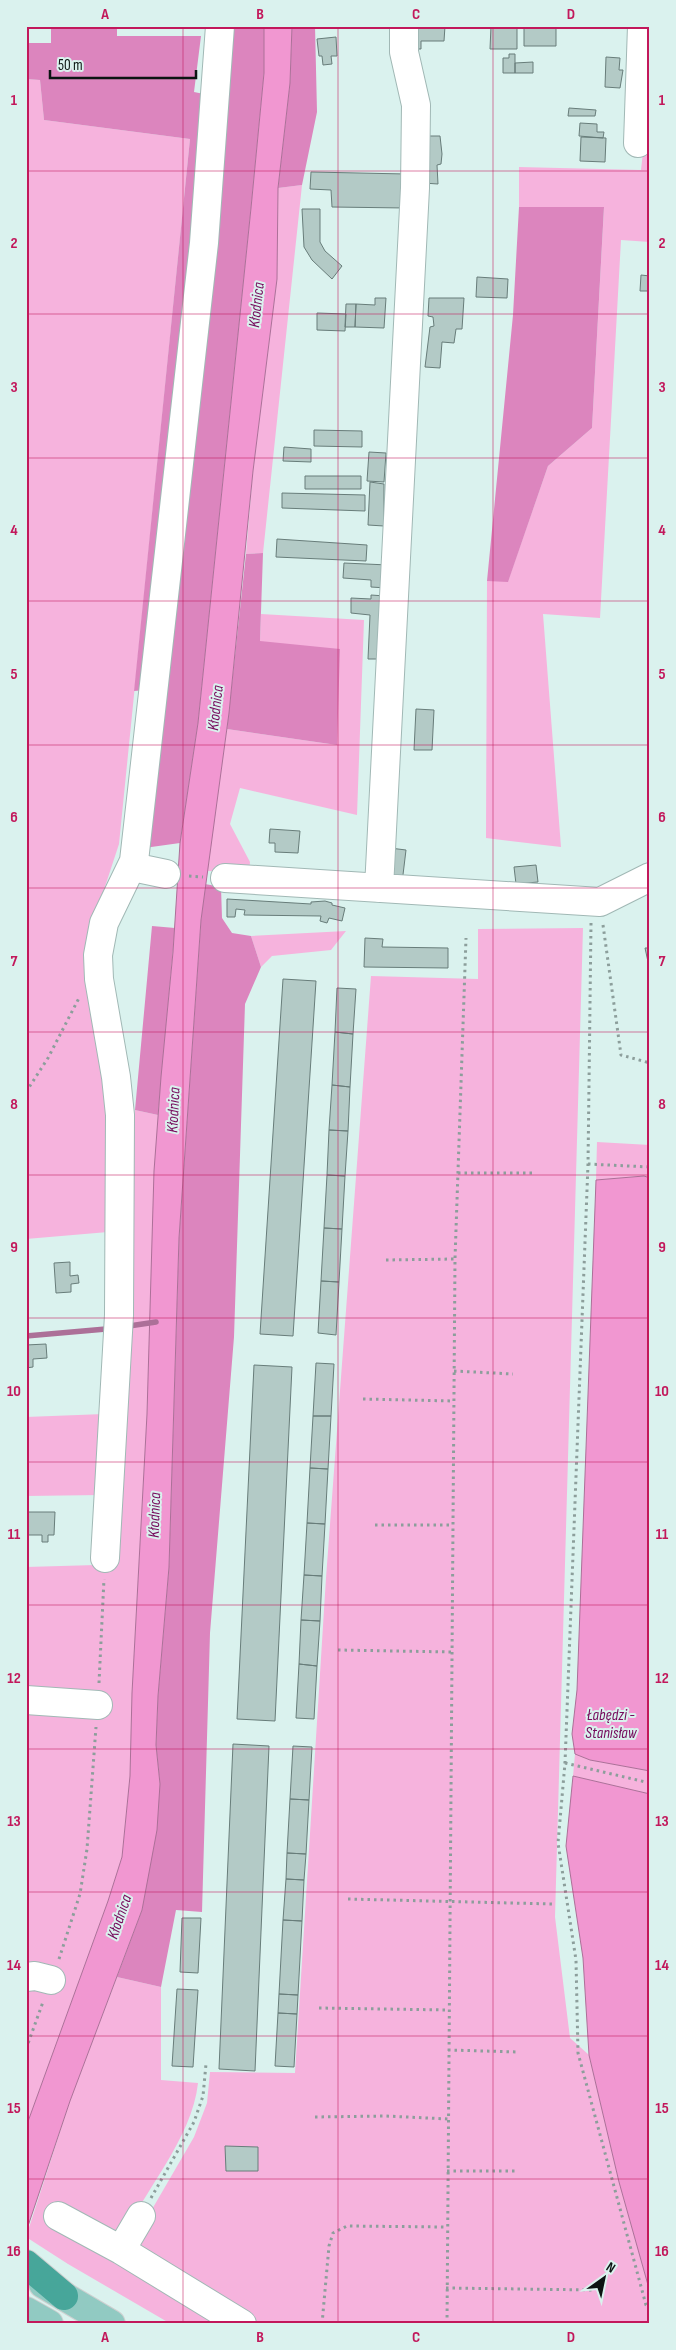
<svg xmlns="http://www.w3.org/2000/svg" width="676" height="2350" viewBox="0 0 676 2350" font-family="'Sofia Sans Condensed',sans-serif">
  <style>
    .green { fill: #f6b3dd }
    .forest { fill: #dc85be }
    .water { fill: #f197d1; stroke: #ac7098 }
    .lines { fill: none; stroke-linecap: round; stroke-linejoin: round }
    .stream { stroke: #ac7098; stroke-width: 5.5 }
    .building { fill: #b3cac6; stroke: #687d7a }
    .minor-casing { stroke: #a1b8b5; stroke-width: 30 }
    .major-casing { stroke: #ced0d0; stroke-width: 30 }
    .highway-casing { stroke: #ced0d0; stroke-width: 30 }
    .path { stroke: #8c9e9b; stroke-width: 3; stroke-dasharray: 2.5 4; stroke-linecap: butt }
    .minor { stroke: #fff; stroke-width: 28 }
    .major { stroke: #91cac2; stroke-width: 28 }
    .highway { stroke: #47a69a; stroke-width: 28 }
    .grid { fill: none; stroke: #c2185b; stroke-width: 1; stroke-opacity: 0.55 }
    .labels { text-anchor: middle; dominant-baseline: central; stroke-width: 4; stroke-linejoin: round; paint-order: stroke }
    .water-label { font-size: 16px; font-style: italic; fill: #760a5c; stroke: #daf2ee }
    .neatline { fill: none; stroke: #c2185b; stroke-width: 2 }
    .grid-label { font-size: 16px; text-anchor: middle; font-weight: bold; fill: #c2185b }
  </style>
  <rect width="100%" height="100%" fill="#daf2ee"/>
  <path class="green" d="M26,79L40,80L44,120L190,139L119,844L97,911L110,1113L108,1232L26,1239Z
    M650,90V242L621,240L600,618L543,614L561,847L486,838L487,581H508L548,466L592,428L604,208L519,207V167L641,170Z
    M302,185L263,553L246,554L253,471L277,279L278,188Z
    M261,614L364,620L357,815L240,788L230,824L250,862L249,872L207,871L227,729L337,745L260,641Z
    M583,928L555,1917L570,2038L589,2055L619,2182L650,2292V2324H255L139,2248L140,2230L194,2137L207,2103L210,2072L295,2073L326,1578L371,976L478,979V929Z
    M346,931L331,950L272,956L261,967L251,936Z
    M135,1110L158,1115L147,1414L132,1693L130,1776L122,1857L108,1901L26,2127V1567L96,1565L128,1167Z
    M597,1142L650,1145V1178L644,1176L596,1180Z
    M104,1414L101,1495L26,1496V1417Z
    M575,1754L590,1760L650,1771V1794L573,1776Z
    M117,1977L161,1987V2080L198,2083C192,2139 144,2190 120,2243L232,2324H171L68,2264L26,2237L70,2101Z"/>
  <path class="forest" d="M51,26H117V36H201L194,92L209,95L147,690L134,691L190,139L44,120L40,80L26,79V43H51Z
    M226,26H264V73L251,208L198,723L180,843L144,848Z
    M292,26H315L317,112L302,185L278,188L290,83Z
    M519,207H604L592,428L548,466L508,582L487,581L513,315Z
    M263,553L260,641L340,649L337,745L227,729L246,554Z
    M205,884L221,887L222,918L232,933L251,936L261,967L245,1004L234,1337L210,1633L202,1912L176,1910L161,1987L117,1977L142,1910L160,1784L156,1745L158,1696L169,1567L179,1238L201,920Z
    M152,926L175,928L158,1115L135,1110Z"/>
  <path class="water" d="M264,26H292L290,83L278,188L277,279L253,471L229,713L201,920L179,1238L169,1567L158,1696L156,1745L160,1784L157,1830L142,1910L70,2101L26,2232V2127L108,1901L122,1857L130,1776L132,1693L147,1414L154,1171L161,1077L173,952L180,843L198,723L251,208L264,73Z
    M644,1176L650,1178V1771L590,1760L575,1754L572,1734L577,1690L596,1180Z
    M573,1776L650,1794V2292L619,2182L589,2055L583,1958L566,1846Z"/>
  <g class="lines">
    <path class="stream" d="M129,1326L156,1322
      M26,1336L106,1329"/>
  </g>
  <path class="building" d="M417,26H445L444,41H421V49H414Z
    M491,26H517V49H490Z
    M524,26H556V46H524Z
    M336,37L337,56H331L332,64L323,65L322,56H319L317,39Z
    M509,54H515V73H503V58H509Z
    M606,57L620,58L619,70H623L620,88L605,87Z
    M533,62V73H515V63Z
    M569,108L596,110L595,116H568Z
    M580,123L597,124V132H604L603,138L579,136Z
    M425,136H440L442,154L441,164L437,165L438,184L423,183Z
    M581,137L606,138L605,162L580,161Z
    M311,172L406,174L405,208L332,207L331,190L310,189Z
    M302,209H320V242L325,251L342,266L332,279L312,260L304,247Z
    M641,275L650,276V291H640Z
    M477,277L508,279L507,298L476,297Z
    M375,298H386L384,328L355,327L356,304L375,305Z
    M429,298H464L462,329H456L454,343L442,342L440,368L425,367L430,327L434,326L433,317L428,316Z
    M346,304H356L355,327H345Z
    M317,313L346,314L345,331L317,330Z
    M314,430L362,431V447L314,446Z
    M284,447L311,449V462L283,461Z
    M369,452L386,453L384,482L367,481Z
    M305,476H361V489H305Z
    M370,482L384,484V526L368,525Z
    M282,493L365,495V511L282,508Z
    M277,539L367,545L366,561L276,557Z
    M344,563L388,565L387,588L371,587V580L343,578Z
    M371,595L385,596L382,659H368L370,615L351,613V598L371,599Z
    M416,709L434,710L432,750H414Z
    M270,829L300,831L298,853L275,852V843H269Z
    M390,848L406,850L402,883L387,881Z
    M536,865L538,882L516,884L514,867Z
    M227,899L311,904V902L325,901L332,903V905L345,908L342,921L329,918L327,923L320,921L321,916L244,915L245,910L236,909L235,917H227Z
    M365,938L383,939L382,947L448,948V968L364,967Z
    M645,948H650V971Z
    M283,979L316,981L293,1336L260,1334Z
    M337,988L356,989L353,1034L335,1032Z
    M335,1032L353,1034L350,1087L332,1085Z
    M332,1085L350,1087L348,1131L329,1130Z
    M329,1130L348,1131L345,1176L327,1175Z
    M327,1175L345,1176L342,1229L324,1228Z
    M324,1228L342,1229L339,1282L321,1281Z
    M70,1262V1276L78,1275L79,1283L71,1284V1292L56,1293L54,1263Z
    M321,1281L339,1282L336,1335L318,1333Z
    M46,1344L47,1358L33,1359V1367L26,1368V1345Z
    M316,1363L334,1364L331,1416H313Z
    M254,1365L292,1367L275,1721L237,1719Z
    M313,1416H331L328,1469L310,1468Z
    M310,1468L328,1469L325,1524L307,1523Z
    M26,1512H55L54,1535H48V1542H42V1535H28L26,1539Z
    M307,1523L325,1524L322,1576L304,1575Z
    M304,1575L322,1576L320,1621L301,1620Z
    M301,1620L320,1621L317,1666L299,1664Z
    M299,1664L317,1666L314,1719L296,1718Z
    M233,1744L269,1746L255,2071L219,2069Z
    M293,1746L312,1747L309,1800L290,1799Z
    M290,1799L309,1800L306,1854L287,1853Z
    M287,1853L306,1854L304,1880L286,1879Z
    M286,1879L304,1880L302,1921L283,1920Z
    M182,1918H201L198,1973L180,1972Z
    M283,1920L302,1921L298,1995L279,1994Z
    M177,1989L198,1990L193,2067L172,2066Z
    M279,1994L298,1995L297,2014L278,2013Z
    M278,2013L297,2014L294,2067L275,2066Z
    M225,2146L258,2147V2171H226Z"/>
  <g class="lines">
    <g class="minor-casing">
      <path id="minor" d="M638,143L642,26
        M134,861L142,869L166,874
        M225,878L600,902L650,877
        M379,888L415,188L416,105L404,52V26
        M105,1558L119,1315L120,1115L116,1077L99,979L98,955L104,923L134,861L204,243L220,26
        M26,1700L98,1705
        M26,1977L35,1976L51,1980
        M58,2216L121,2250L242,2324
        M121,2250L141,2216"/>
    </g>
    <g class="major-casing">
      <path id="major" d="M43,2284L111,2324
        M26,2311L49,2324"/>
    </g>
    <g class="highway-casing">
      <path id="highway" d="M26,2264L64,2296"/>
    </g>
    <path class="path" d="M189,876L203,877
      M591,923L588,1164L565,1763L558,1843L576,1960L578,2053L646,2305L650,2309
      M603,925L621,1055L650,1063
      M26,1092L48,1058L79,998
      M588,1164L650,1167
      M458,1173H533
      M386,1260L455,1259
      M454,1371L513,1374
      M363,1399L454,1401
      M375,1525H453
      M338,1650L452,1652
      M99,1683L104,1579
      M565,1763L650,1783
      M348,1899L552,1904
      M59,1959L80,1894L87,1849L96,1727
      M319,2008L449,2010
      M26,2049L43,2002
      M448,2050L519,2052
      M315,2117L386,2116L448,2119
      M447,2171H515
      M151,2198L194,2122L203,2096L206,2064
      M446,2288L595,2290
      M322,2324L329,2246L333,2233L347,2226L446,2227
      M447,2324L455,1259L466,938"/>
    <use href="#minor" class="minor"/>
    <use href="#major" class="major"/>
    <use href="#highway" class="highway"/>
  </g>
  <path class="grid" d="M183,26V2324M338,26V2324M493,26V2324M26,171H650M26,314H650M26,458H650M26,601H650M26,745H650M26,888H650M26,1032H650M26,1175H650M26,1318H650M26,1462H650M26,1605H650M26,1749H650M26,1892H650M26,2036H650M26,2179H650"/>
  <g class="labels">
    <g class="water-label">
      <text transform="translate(257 305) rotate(-84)">Kłodnica</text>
      <text transform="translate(216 708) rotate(-84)">Kłodnica</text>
      <text transform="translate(174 1110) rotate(-87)">Kłodnica</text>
      <text transform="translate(155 1515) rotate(-88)">Kłodnica</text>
      <text x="611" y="1715">Łabędzi -<tspan x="611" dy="18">Stanisław</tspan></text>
      <text transform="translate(120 1917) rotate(-71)">Kłodnica</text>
    </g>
  </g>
  <rect width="676" height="2350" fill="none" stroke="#daf2ee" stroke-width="55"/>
  <g transform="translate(604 2278) rotate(33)" stroke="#daf2ee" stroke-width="4" paint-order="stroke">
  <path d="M0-4L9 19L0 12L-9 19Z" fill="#0b1412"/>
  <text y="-8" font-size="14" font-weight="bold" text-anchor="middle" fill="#0b1412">N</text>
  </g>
  <path d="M50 70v8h146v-8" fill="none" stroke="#0b1412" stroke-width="2.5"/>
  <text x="58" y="70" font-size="15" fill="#0b1412" stroke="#daf2ee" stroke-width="4" paint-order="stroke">50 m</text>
  <rect x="28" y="28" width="620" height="2294" class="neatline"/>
  <g class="grid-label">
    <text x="105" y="19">A</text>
    <text x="260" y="19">B</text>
    <text x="416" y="19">C</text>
    <text x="571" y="19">D</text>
    <text x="14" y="105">1</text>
    <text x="662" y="105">1</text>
    <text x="14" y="248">2</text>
    <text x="662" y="248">2</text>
    <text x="14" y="392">3</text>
    <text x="662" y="392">3</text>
    <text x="14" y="535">4</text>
    <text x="662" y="535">4</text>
    <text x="14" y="679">5</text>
    <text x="662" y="679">5</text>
    <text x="14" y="822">6</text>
    <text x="662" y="822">6</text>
    <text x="14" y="966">7</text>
    <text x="662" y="966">7</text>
    <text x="14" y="1109">8</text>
    <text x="662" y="1109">8</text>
    <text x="14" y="1252">9</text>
    <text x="662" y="1252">9</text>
    <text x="14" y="1396">10</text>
    <text x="662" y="1396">10</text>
    <text x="14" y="1539">11</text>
    <text x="662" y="1539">11</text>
    <text x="14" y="1683">12</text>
    <text x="662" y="1683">12</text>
    <text x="14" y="1826">13</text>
    <text x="662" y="1826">13</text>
    <text x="14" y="1970">14</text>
    <text x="662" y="1970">14</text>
    <text x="14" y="2113">15</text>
    <text x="662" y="2113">15</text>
    <text x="14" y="2256">16</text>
    <text x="662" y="2256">16</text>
    <text x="105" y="2342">A</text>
    <text x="260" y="2342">B</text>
    <text x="416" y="2342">C</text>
    <text x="571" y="2342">D</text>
  </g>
</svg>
